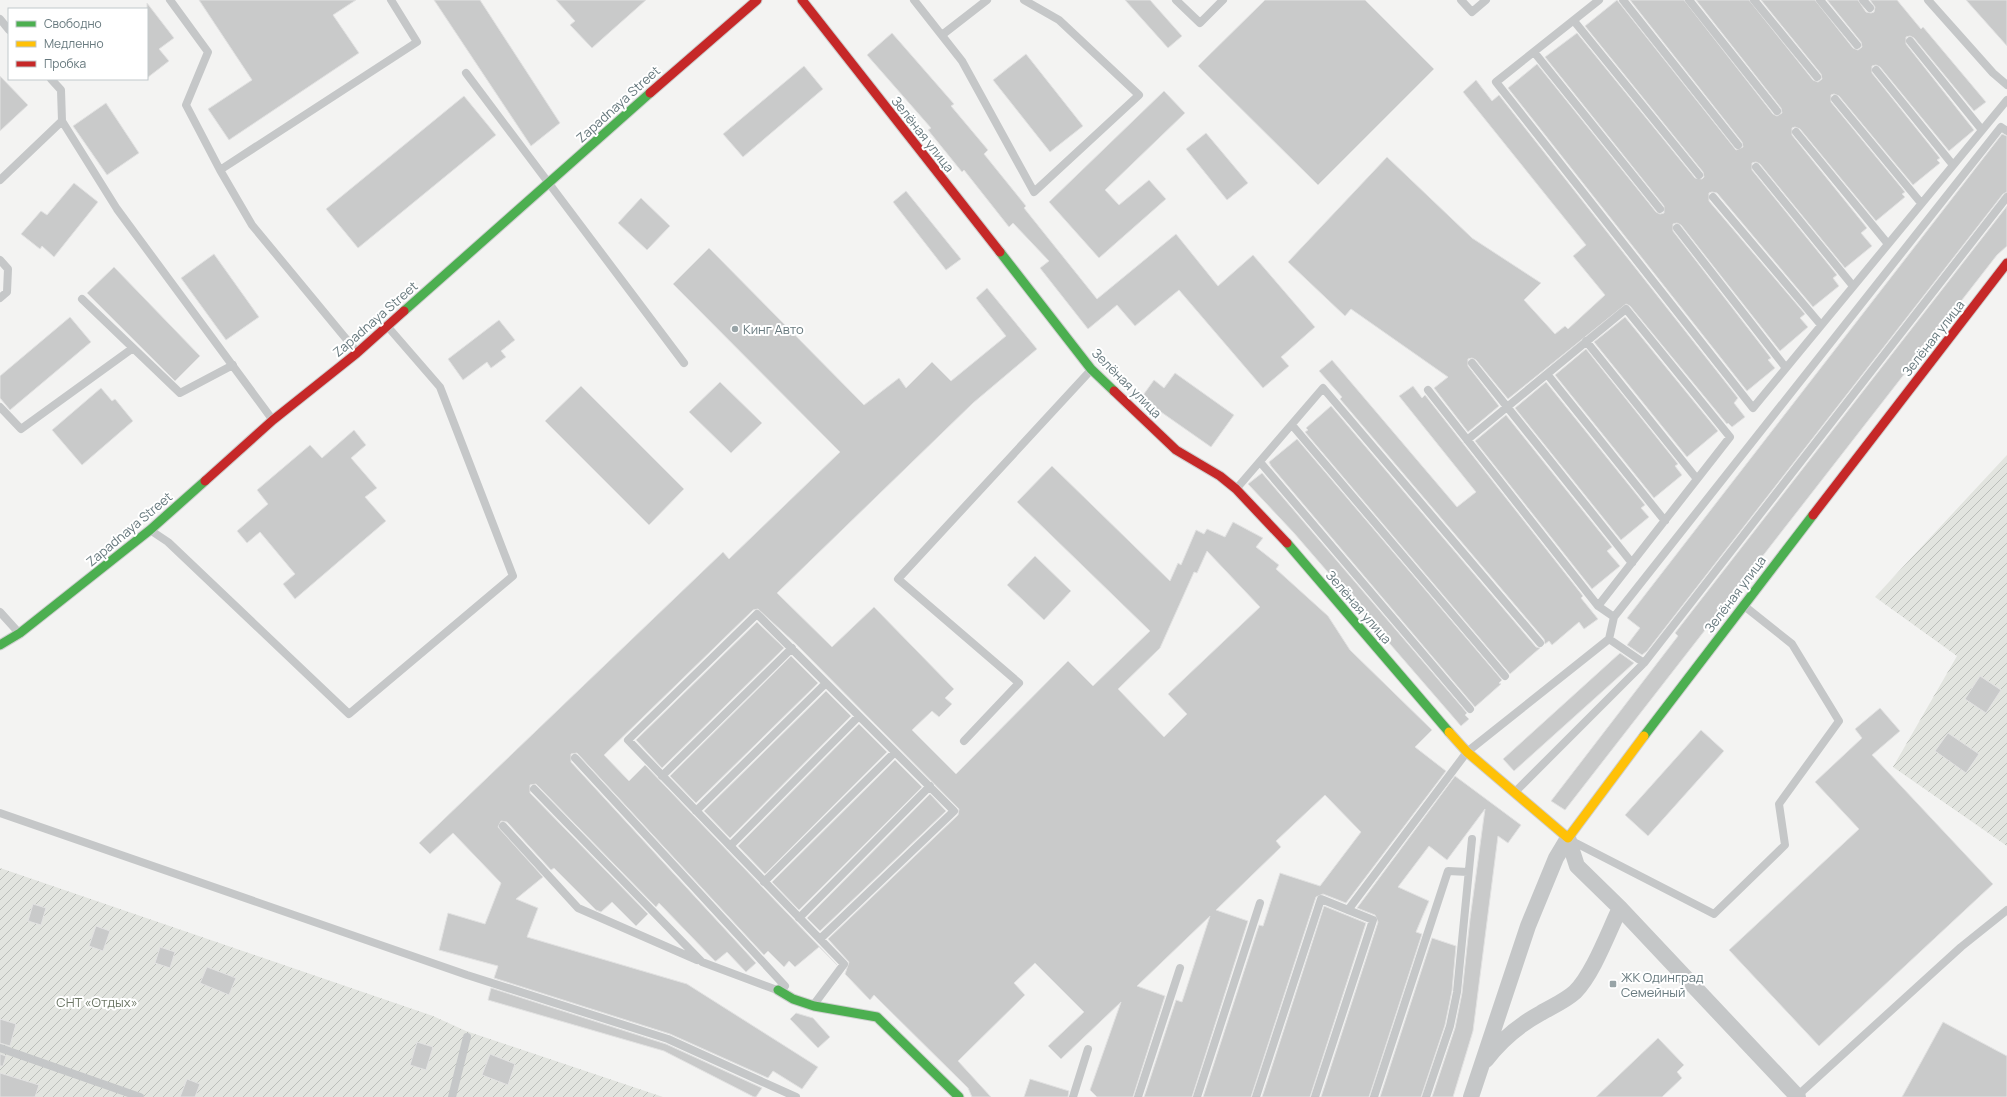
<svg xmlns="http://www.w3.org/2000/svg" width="2007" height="1097" viewBox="0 0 2007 1097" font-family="Manrope,sans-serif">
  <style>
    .garden { fill: url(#garden-furrows) }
    .building { fill: #c9caca; stroke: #e2e2e2; fill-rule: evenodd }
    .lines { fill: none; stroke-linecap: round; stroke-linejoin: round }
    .fast-casing { stroke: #cecfcf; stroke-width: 11 }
    .slow-casing { stroke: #cecfcf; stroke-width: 11 }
    .jam-casing { stroke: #cecfcf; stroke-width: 11 }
    .lane { stroke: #c5c7c8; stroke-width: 8 }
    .street { stroke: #c5c7c8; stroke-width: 16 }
    .fast { stroke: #4caf50; stroke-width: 9 }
    .slow { stroke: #ffc107; stroke-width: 9 }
    .jam { stroke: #c62828; stroke-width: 9 }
    .poi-dot { fill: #98a4a7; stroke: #fff; stroke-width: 1.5 }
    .labels { text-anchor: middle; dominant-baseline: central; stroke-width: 4; stroke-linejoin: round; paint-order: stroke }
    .street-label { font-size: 13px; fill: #67797e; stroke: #fff }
    .poi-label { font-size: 13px; fill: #67797e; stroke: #fff; text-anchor: start }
    .park-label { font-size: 13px; fill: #6c7665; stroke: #fff }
  </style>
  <defs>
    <pattern id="garden-furrows" width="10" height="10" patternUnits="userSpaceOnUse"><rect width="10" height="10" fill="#e2e4df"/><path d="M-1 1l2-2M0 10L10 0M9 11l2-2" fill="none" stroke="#bbbeba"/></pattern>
  </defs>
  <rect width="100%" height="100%" fill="#f3f3f2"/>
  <path class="garden" d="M2007,455V846L1893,767L1957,656L1875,597Z
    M0,868L433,1016L466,1031L663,1097H0Z"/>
  <path class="building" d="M199,0H356L333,15L359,53L229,140L208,109L252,80Z
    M434,0H480L560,123L531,146Z
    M556,0H646L592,48L570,25L575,21Z
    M1125,0H1150L1182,36L1168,48Z
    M1265,0H1365L1434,69L1318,185L1198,66Z
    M1617,0L1736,150L1743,147L1742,142L1630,0H1684L1773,114L1777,116L1782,113L1781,108L1696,0H1749L1813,80L1818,82L1822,79L1821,74L1761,0H1815L1853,48L1858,50L1862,47L1861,42L1827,0H1858L1866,12L1871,13L1874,12L1875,7L1870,0H1897L1921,29L1923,27L1986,102L1974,111L1914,38L1910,36L1906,37V44L1974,130L1949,151L1880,67L1876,65L1872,66V73L1940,158L1937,160L1940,163L1913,185L1839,96L1834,94L1831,95V102L1905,192L1902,194L1905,197L1876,221L1800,129L1795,127L1792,128V135L1867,228L1861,233L1872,246L1845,268L1760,164L1756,162L1752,163V170L1837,275L1833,278L1839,286L1813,307L1717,193L1712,192L1709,193V201L1805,314L1800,318L1808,327L1780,351L1681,225L1677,223L1673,224V231L1771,358L1768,360L1775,368L1747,391L1508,88L1537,64L1656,212L1660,214L1664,213V206L1545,57L1577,33L1695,178L1702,179L1704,177L1703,172L1585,26Z
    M1966,0H2007V46Z
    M147,3L174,38L159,49L169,61L147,78Z
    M892,33L954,104L951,106L988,150L984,154L1026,206L1024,208L1097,299L1176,234L1218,286L1253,255L1315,327L1281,357L1289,366L1263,388L1179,290L1135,326L1117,305L1088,329L1040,268L1049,261L1013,223L1009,227L964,170L962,172L928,130L931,128L867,55Z
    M1026,54L1083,126L1050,152L993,80Z
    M804,66L823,89L743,157L723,134Z
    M0,76L28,105L0,131Z
    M1476,80L1492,101L1499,95L1738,398L1734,403L1745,417L1732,427L1728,423L1727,424L1630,306L1626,304L1508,399L1476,360L1472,358L1468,359V366L1499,406L1468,432L1434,388L1448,377L1351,309L1345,316L1288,262L1387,157L1472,238L1541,283L1524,300L1555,334L1565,326L1568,329L1605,295L1573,256L1586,245L1463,92Z
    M1164,91L1185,113L1105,190L1119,205L1149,180L1166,199L1099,258L1049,202Z
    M464,96L496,135L358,248L326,209Z
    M106,103L139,153L107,175L73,126Z
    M1206,133L1248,183L1227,200L1186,149Z
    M2002,134L2007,136V192L2003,194L1647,651L1642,655L1627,645L1640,628L1627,618Z
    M74,183L98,202L54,257L42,246L40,249L21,234L41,211L47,215Z
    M906,191L961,259L946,270L893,202Z
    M641,198L670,226L647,250L618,223Z
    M2007,206V246L1997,255L1565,810L1551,801L1678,636L1675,633Z
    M709,248L864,405L899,378L906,388L932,362L951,381L1006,336L976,298L987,288L1037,349L973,403L777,593L832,647L874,607L954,689L945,698L952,704L939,717L932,711L912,730L956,774L1068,661L1093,686L1150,631L1017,502L1052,466L1170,581L1178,563L1181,565L1196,530L1204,534L1207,529L1225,537L1233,522L1263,538L1256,547L1279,565L1276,569L1328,616L1350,650L1432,730L1415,747L1446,771L1346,903L1323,894L1316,897L1251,1097H1203L1259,925L1263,926L1280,873L1320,886L1361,832L1325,795L1276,841L1281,847L1216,910L1248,921L1192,1097H1144L1176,1000L1182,1002L1210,916L1137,986L1165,996L1133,1097H1097L1090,1090L1121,1002L1061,1059L1048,1046L1084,1012L1035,963L1014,983L1025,995L958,1061L991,1097H972L968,1088L874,995L870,1000L845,974L849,962L828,939L958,815L959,809L796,644L758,609L753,610L604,755L629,781L645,765L837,965L819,947L795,967L789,961L784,967L768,951L764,955L577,753L571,754V762L756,963L746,972L727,952L716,961H715L659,903L656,907L536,784L530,785V793L648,914L636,926L612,902L601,912L596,910L554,868L551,870L507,822L501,821L498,827L543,877L516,899L538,908L527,937L687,984L818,1067L802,1089L773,1071L768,1078L670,1034L494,978L498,966L439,950L448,913L485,924L501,883L453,833L430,854L419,843L723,552L729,559L840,452L673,284ZM1207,551L1260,607L1168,694L1187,714L1164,737L1118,689L1160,648L1194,572L1197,573Z
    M214,254L259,317L226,340L181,278Z
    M114,267L200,356L175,381L87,293Z
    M70,317L91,342L10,410L0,398V376Z
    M1625,317L1718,431L1687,457L1594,342Z
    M499,320L515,340L501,351L506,357L491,368L487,362L463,380L448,359Z
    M1586,349L1678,464L1675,466L1682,475L1654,498L1555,375Z
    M1332,360L1457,507L1476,492L1399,396L1413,386L1422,398L1425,395L1583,596L1581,598L1598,619L1584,629L1579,622L1552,645L1549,641L1545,644L1544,639L1340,399L1342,397L1319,371Z
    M1175,373L1234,415L1211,447L1141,398L1154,380L1164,388Z
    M720,382L762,423L731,453L689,412Z
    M1546,382L1645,505L1641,508L1649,517L1621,540L1515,408Z
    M581,386L684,489L649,525L545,421Z
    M101,388L112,401L115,399L133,421L82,465L52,430Z
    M1331,406L1536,647L1540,648L1510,674L1305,432L1308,430L1306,428Z
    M1506,415L1612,547L1607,551L1620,566L1592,589L1475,441Z
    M354,430L366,445L351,458L377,488L365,497L386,521L295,599L283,584L295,574L260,532L247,543L237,531L268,504L257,490L310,445L322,458Z
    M1297,439L1502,680L1499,683L1501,684L1475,707L1271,466L1269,462Z
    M1262,473L1467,713L1465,715L1469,719L1461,726L1294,533L1248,484Z
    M1035,556L1071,591L1044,620L1007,585Z
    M757,622L784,648L662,768L636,740Z
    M1620,653L1634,663L1514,771L1503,759Z
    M791,656L818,683L696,803L670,776Z
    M1980,676L2001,690L1986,713L1965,699Z
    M826,691L851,716L730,838L704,811Z
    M1880,708L1900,731L1872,755L1993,884L1819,1046L1729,950L1859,829L1815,782L1862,738L1855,729Z
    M859,724L887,752L765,874L738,846Z
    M1701,730L1724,751L1648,836L1625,815Z
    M1948,733L1979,754L1966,773L1935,751Z
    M895,760L922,787L799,910L772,882Z
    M1455,776L1521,825L1508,843L1498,836L1473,1031L1453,1097H1432L1455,1028L1462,993L1470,919L1485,809L1447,860L1429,846L1398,887L1429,901L1416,932L1422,934L1369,1097H1321L1378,922L1375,915L1357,908Z
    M930,794L946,811L820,931L807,918Z
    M33,904L46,908L41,925L28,921Z
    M1324,906L1366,923L1310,1097H1262Z
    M96,926L110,931L103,951L89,946Z
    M1432,938L1456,946L1452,991L1445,1025L1421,1097H1380Z
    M160,947L175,952L170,968L155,963Z
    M207,967L236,978L229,995L200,983Z
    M491,988L666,1044L762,1088L756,1097H754L664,1051L488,1000Z
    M796,1013L813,1018L830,1037L818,1048L790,1019Z
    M0,1019L16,1024L10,1046L0,1043Z
    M1943,1022L2007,1056V1097H1902Z
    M1658,1038L1684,1065L1677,1072L1682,1078L1662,1097H1596Z
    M417,1042L433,1047L426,1070L410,1065Z
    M0,1054L6,1056L3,1066H0Z
    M490,1054L515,1064L508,1085L482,1075Z
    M0,1073L39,1085L35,1097H0Z
    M187,1079L200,1084L195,1097H180Z
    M1030,1079L1069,1091L1068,1097H1024Z"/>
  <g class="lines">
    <g class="fast-casing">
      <path id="fast" d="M1000,252L1091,369L1114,391
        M404,311L650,93
        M1287,543L1449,732
        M0,645L20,633L150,530L205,481
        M1644,736L1813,515
        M778,990L793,999L814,1006L877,1017L959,1097"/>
    </g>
    <g class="slow-casing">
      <path id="slow" d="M1449,732L1467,752L1568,838L1644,736"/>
    </g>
    <g class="jam-casing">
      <path id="jam" d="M802,0L1000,252
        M650,93L757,0
        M1114,391L1176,450L1220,476L1236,489L1287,543
        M205,481L273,420L357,353L404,311
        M1813,515L2007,263"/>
    </g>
    <path class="lane" d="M170,0L208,52L186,105L220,170
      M914,0L962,61L1034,192L1139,95L1059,20L1024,0
      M1176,0L1200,23L1223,0
      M1461,0L1472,12L1486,0
      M1599,0L1496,82L1753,408L2007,100
      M1623,0L1738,145
      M1689,0L1777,111
      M1754,0L1817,77
      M1820,0L1857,45
      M1863,0L1870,8
      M1928,0L1993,73L2007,85
      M0,19L9,30
      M1574,21L1699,175
      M942,35L987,0
      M1910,41L1982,130
      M1534,52L1660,209
      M1876,70L1953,165
      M466,73L684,363
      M51,79L61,90L62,121L117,209L272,419
      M1835,99L1921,203
      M1796,132L1888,244
      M1756,167L1853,286
      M0,180L62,121
      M1713,197L1821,325
      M1677,228L1786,368
      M0,260L8,269L7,292L0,298
      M82,299L180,393L233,365
      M1586,341L1697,479
      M357,352L252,225L220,170L417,42L391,0
      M1472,363L1632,563
      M1547,374L1665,521
      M1428,390L1598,606L1614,617L1609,639
      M0,407L21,429L133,348
      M1292,425L1505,676
      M1467,440L1626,309L1730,437L1598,606
      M1260,462L1470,709
      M1237,488L1323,388L1540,643
      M150,530L168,542L349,714L513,576L440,387L388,327
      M0,612L19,633
      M1614,617L2001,127L2007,131
      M1609,639L1644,663
      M964,741L1019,683L898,579L1091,370
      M575,758L785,986
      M662,776L792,648
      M534,789L702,962L777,990
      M1515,792L1644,663L2007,197
      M696,811L826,683
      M0,813L467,975L668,1039L796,1097
      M503,826L578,908L697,960
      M1570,840L1714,914L1785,845L1779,804L1839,721L1792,644L1743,605
      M730,846L859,716
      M764,882L895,752
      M1348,910L1467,752L1609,639
      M799,918L930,786
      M815,1003L844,964L628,740L757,614L954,811L820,939
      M0,1048L140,1097
      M452,1097L467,1037
      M1073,1097L1088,1049
      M1138,1097L1180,968
      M1197,1097L1260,903
      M1256,1097L1321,899L1373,920L1315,1097
      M1374,1097L1448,871L1468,872
      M1426,1097L1450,1026L1457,992L1472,839
      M1796,1097L1961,947L2007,910"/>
    <path class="street" d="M1568,838L1577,866L1620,908L1798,1097
      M1486,1060C1501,1040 1519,1025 1541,1013C1553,1006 1565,1001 1575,992C1593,974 1608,933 1620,908
      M1471,1097L1528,926L1556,858L1568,838"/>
    <use href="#fast" class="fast"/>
    <use href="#slow" class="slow"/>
    <use href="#jam" class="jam"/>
  </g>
  <g class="poi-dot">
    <circle cx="735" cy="329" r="4"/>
    <rect x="1609" y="980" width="8" height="8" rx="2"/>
  </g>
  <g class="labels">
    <g class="street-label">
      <text transform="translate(618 104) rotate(-42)">Zapadnaya Street</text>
      <text transform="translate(923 134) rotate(52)">Зелёная улица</text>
      <text transform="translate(375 319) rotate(-41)">Zapadnaya Street</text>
      <text transform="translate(1933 338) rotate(-52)">Зелёная улица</text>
      <text transform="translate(1127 383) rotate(45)">Зелёная улица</text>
      <text transform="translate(129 529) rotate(-40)">Zapadnaya Street</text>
      <text transform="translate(1735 594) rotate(-53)">Зелёная улица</text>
      <text transform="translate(1359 607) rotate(49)">Зелёная улица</text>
    </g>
    <g class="poi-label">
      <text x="743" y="329">Кинг Авто</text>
      <text x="1621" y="977">ЖК Одинград<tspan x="1621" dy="15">Семейный</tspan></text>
    </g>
    <g class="park-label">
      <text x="97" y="1002">СНТ «Отдых»</text>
    </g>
  </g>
  <rect x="8" y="8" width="140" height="72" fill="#ffffff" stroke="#c2c9cb"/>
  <rect x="16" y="21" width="20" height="6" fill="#4caf50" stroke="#c2c9cb"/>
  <text x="44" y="28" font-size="12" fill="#67797e">Свободно</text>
  <rect x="16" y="41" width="20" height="6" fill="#ffc107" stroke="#c2c9cb"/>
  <text x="44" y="48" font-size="12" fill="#67797e">Медленно</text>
  <rect x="16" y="61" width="20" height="6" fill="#c62828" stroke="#c2c9cb"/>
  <text x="44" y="68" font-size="12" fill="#67797e">Пробка</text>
</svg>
